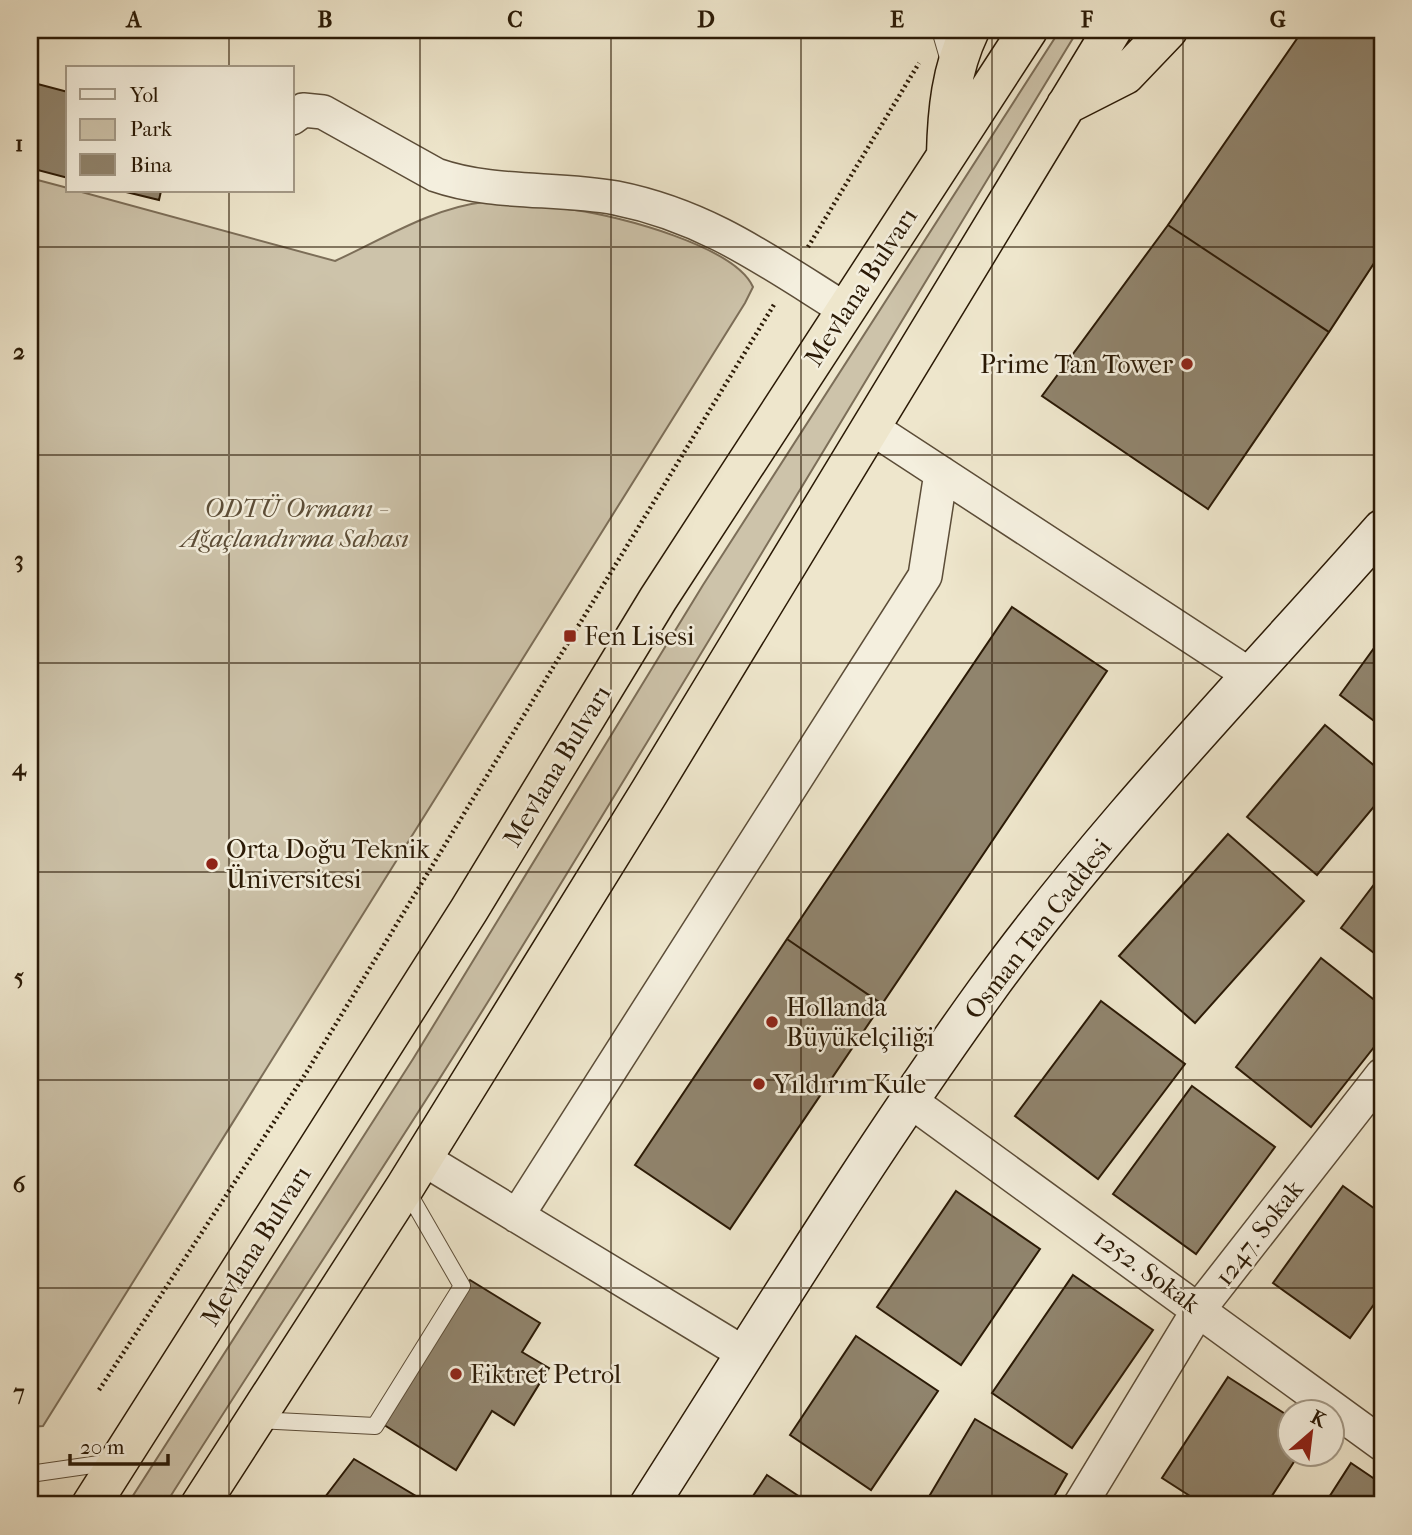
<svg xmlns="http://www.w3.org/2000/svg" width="1412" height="1535" viewBox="0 0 1412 1535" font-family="'IM FELL French Canon',serif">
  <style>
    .green { fill: #cdc3aa; stroke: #7c6e58; stroke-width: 2 }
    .building { fill: #90846d; stroke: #2b1a06; stroke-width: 2 }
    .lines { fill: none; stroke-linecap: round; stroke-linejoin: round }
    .lane-casing { stroke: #5c4d38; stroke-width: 18 }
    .street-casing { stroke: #5c4d38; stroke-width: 36 }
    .secondary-casing { stroke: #2b1a06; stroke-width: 41 }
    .highway-casing { stroke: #2b1a06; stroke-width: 41 }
    .path { stroke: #2b1a06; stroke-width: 4.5; stroke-dasharray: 2 3.5; stroke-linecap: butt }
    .lane { stroke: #f4efde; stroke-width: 16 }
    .street { stroke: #f4efde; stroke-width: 33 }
    .secondary { stroke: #f4efde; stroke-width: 38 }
    .highway { stroke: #eee6cc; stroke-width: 38 }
    .grid { fill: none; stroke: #2b1a06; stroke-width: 2; stroke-opacity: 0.55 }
    .poi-dot { fill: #8f2418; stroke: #f4efde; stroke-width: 2.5 }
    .labels { text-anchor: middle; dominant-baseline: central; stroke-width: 5; stroke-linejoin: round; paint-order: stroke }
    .street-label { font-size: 26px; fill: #2b1a06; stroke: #f4efde }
    .poi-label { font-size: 26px; fill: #2b1a06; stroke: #f4efde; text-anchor: start }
    .park-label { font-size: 26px; font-style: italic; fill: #5c4d37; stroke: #f4efde }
    .neatline { fill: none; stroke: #2b1a06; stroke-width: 2.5 }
    .grid-label { font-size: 23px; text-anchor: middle; font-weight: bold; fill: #2b1a06 }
  </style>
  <rect width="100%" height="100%" fill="#eee6cc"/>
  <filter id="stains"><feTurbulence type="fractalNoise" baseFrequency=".00286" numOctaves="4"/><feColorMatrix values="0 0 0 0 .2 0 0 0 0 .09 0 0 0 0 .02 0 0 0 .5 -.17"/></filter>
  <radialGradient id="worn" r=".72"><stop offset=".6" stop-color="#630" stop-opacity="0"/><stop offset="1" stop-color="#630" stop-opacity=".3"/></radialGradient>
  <path class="green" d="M1060,30H1078C885,347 695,667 499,984C391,1159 275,1330 165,1505H127L413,1059L703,585Z
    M30,178L68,188V191H78L335,261C383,239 432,208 484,202C496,201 510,204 522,205C539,206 558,207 575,210C618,216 735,246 753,287L745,303L43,1426L30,1427Z"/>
  <path class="building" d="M1303,30H1382V251L1329,332L1168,225Z
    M30,82L68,92V178L30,168Z
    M122,191H161L159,200Z
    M1168,225L1329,332L1208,509L1042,396Z
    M1012,607L1107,671L882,1004L787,939Z
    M1382,637V727L1340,695Z
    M1325,725L1382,772V797L1317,875L1247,817Z
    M1228,834L1304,901L1195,1023L1119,956Z
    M1382,874V959L1341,928Z
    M787,939L882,1004L730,1229L635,1165Z
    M1321,958L1382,1006V1037L1311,1127L1236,1067Z
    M1101,1001L1185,1064L1098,1179L1015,1116Z
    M1192,1086L1275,1147L1196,1254L1113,1194Z
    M1343,1186L1382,1214V1293L1350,1338L1273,1283Z
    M956,1191L1040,1249L961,1365L877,1307Z
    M1073,1275L1153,1330L1072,1448L992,1393Z
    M470,1280L540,1323L522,1352L549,1368L514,1425L492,1411L456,1470L381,1423Z
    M856,1336L938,1391L871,1490L790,1435Z
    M1228,1377L1290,1417V1454H1299L1266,1505H1204L1162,1478Z
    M975,1419L1067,1474L1049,1505H924Z
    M354,1459L431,1505H319Z
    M1351,1463L1382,1484V1505H1324Z
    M767,1475L812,1505H747Z"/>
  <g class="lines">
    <g class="lane-casing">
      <path id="lane" d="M940,30L949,61
        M257,1420L375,1426L462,1286L405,1187
        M30,1474L113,1462"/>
    </g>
    <g class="street-casing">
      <path id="street" d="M292,118L303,110L323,112L436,175C493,195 557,187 616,198C707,216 769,262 846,310
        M872,428L1250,675
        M909,1100L1382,1444
        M422,1158L745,1354
        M517,1216L925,576L941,473
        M1080,1505L1199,1309L1382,1075"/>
    </g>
    <g class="secondary-casing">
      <path id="secondary" d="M649,1505C759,1333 866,1157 986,991C1105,827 1248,681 1382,529"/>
    </g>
    <g class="highway-casing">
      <path id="highway" d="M1066,105L1125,75L1168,30
        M946,155C947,111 951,70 970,30
        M91,1505L469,910L658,599L1028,30
        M200,1505L405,1187L650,791L1112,30"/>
    </g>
    <path class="path" d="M808,247L919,63
      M99,1390L306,1073L775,303"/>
    <use href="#lane" class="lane"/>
    <use href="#street" class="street"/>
    <use href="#secondary" class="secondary"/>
    <use href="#highway" class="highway"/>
  </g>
  <path class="grid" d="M229,30V68M420,30V1505M611,30V1505M801,30V1505M992,30V1505M1183,30V1505M229,191V1505M30,247H1382M30,455H1382M30,663H1382M30,872H1382M30,1080H1382M30,1288H1382"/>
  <g class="poi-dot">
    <circle cx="1187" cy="364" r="7"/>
    <rect x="563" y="629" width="14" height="14" rx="3.5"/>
    <circle cx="212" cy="864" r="7"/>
    <circle cx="772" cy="1022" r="7"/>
    <circle cx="759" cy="1084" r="7"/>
    <circle cx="456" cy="1374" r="7"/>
  </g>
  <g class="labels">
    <g class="street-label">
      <text transform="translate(861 287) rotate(-57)">Mevlana Bulvarı</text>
      <text transform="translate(557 766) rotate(-59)">Mevlana Bulvarı</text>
      <text transform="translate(1038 929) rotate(-52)">Osman Tan Caddesi</text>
      <text transform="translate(1259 1233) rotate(-52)">1247. Sokak</text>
      <text transform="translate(256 1246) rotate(-58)">Mevlana Bulvarı</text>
      <text transform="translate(1147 1271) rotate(36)">1252. Sokak</text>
    </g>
    <g class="poi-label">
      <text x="1173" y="364" text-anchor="end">Prime Tan Tower</text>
      <text x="584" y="636">Fen Lisesi</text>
      <text x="226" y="849">Orta Doğu Teknik<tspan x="226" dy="30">Üniversitesi</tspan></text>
      <text x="786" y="1007">Hollanda<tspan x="786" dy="30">Büyükelçiliği</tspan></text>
      <text x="773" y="1084">Yıldırım Kule</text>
      <text x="470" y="1374">Fiktret Petrol</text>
    </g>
    <g class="park-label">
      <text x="295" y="508">ODTÜ Ormanı -<tspan x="295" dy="30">Ağaçlandırma Sahası</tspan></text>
    </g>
  </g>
  <rect width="1412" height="1535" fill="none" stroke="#eee6cc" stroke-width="77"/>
  <rect x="66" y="66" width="228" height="126" fill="#f4efde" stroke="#a49a88" stroke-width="2"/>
  <rect x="80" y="89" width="35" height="10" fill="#f4efde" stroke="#a49a88" stroke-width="2"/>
  <text x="130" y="102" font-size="21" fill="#2b1a06">Yol</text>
  <rect x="80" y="119" width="35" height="21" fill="#cdc3aa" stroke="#a49a88" stroke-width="2"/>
  <text x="130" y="136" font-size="21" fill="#2b1a06">Park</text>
  <rect x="80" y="154" width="35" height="21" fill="#90846d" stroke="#a49a88" stroke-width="2"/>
  <text x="130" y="172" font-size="21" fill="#2b1a06">Bina</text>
  <g transform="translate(1311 1433) rotate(28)"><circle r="33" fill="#f4efde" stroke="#a49a88" stroke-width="2"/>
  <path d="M0-5L12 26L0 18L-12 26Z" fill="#8f2418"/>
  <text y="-10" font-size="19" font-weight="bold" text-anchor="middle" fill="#2b1a06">K</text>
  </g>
  <path d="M70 1454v10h98v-10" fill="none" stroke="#2b1a06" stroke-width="3.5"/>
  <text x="80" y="1454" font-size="21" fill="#2b1a06" stroke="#f4efde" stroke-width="5" paint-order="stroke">20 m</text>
  <rect x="38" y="38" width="1336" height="1458" class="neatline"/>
  <g class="grid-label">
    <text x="134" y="27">A</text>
    <text x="325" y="27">B</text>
    <text x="515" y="27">C</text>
    <text x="706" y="27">D</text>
    <text x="897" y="27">E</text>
    <text x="1087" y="27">F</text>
    <text x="1278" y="27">G</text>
    <text x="19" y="151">1</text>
    <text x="19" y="359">2</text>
    <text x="19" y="567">3</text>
    <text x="19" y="775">4</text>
    <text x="19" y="984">5</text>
    <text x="19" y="1192">6</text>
    <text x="19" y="1400">7</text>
  </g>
  <rect width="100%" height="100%" filter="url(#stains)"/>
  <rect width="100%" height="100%" fill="url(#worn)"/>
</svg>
